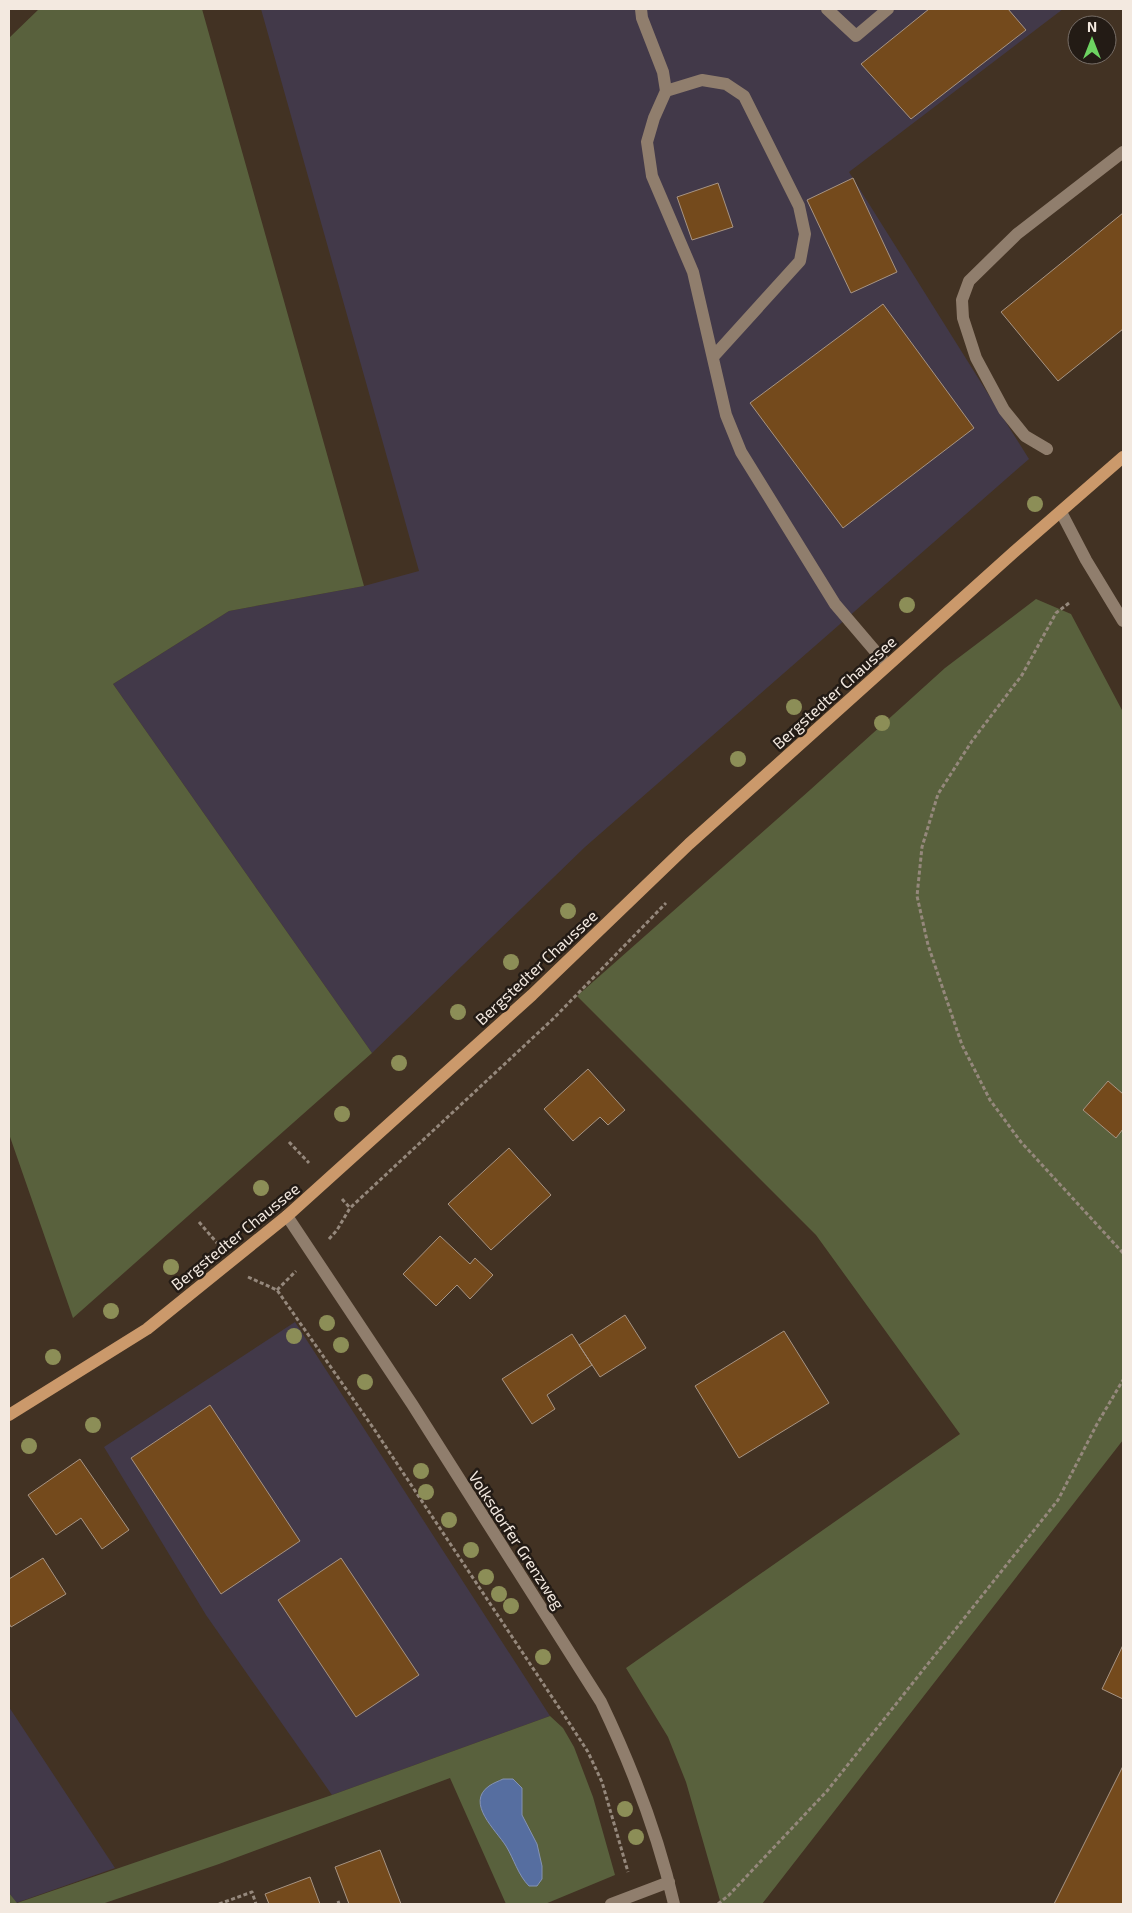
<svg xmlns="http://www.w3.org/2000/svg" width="1132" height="1913" viewBox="0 0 1132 1913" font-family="'Exo 2',sans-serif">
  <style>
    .commercial { fill: #423949 }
    .green { fill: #59613d }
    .water { fill: #566ea0; stroke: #8593b3 }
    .building { fill: #744a1c; stroke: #a79483 }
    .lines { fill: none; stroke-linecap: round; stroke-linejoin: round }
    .path { stroke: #95887c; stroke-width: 3; stroke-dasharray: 4 2.5; stroke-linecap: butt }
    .minor { stroke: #907e6d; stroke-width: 12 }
    .major { stroke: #cb996b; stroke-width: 12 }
    .tree { fill: #8c8e57 }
    .labels { text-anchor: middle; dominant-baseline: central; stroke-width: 5; stroke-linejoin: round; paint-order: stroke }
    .street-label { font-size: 16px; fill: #f3e9e0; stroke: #231b15 }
  </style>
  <rect width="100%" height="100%" fill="#423223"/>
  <path class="commercial" d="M261,9H1063L849,172L1029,459L585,847L372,1053L113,684L229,611L364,586L419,571Z
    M295,1322L550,1716L332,1795L206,1615L104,1447Z
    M9,1707L115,1868L16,1903L9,1893Z"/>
  <path class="green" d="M39,9H202L364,586L229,611L113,684L372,1053L73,1318L9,1134V38Z
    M1036,599L1071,614L1123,712V1440L762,1904H721L686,1782L668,1737L626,1668L960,1434L816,1235L577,996L810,790L945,668Z
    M550,1716L563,1728L574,1747L593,1797L615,1875L545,1904H506L450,1778L219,1864L102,1904H9V1893L17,1903L332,1795Z"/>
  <path class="water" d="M503,1779H513L522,1788V1815L537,1844L542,1866V1879L537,1886H529C518,1875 514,1859 506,1846C496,1830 465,1803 489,1786C493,1783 499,1781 503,1779Z"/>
  <path class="building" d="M929,9H1008L1026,30L911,119L861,64Z
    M853,178L897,272L851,293L807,200Z
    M718,183L733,227L692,240L677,197Z
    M1123,213V329L1058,381L1001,312Z
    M883,304L974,428L843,528L750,403Z
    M588,1069L625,1110L608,1125L600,1117L573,1141L544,1109Z
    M1108,1081L1123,1094V1129L1116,1138L1083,1110Z
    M509,1148L551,1195L491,1250L448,1204Z
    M440,1236L470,1264L475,1258L493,1275L470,1299L457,1285L436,1306L403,1274Z
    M625,1315L646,1348L600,1377L579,1345Z
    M784,1331L829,1403L739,1458L695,1386Z
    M572,1334L592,1365L547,1395L555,1409L532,1424L502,1379Z
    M210,1405L300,1541L221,1594L131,1458Z
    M80,1459L129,1530L102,1549L81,1518L56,1535L28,1495Z
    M43,1558L66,1594L11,1627L9,1623V1579Z
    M341,1558L419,1675L356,1717L278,1600Z
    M1123,1645V1699L1102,1689Z
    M1123,1766V1904H1054Z
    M380,1850L401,1904H349L335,1867Z
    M310,1877L320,1904H269L265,1894Z"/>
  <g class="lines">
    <path class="path" d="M1069,603L1056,613L1022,675L972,741L938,794L922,847L917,896L928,945L962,1045L990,1100L1021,1142L1123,1253
      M289,1142L309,1163
      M342,1199L350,1208
      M199,1222L217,1243
      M329,1239L337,1230L350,1208L554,1018L666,903
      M248,1277L277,1290L374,1429L566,1718L588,1752L602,1782L628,1872
      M277,1290L296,1271
      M338,1901L339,1904
      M219,1904L252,1892L256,1904
      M718,1904L729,1895L827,1791L1058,1500L1097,1424L1123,1380"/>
    <path class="minor" d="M641,9L642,18L663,72L666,91L654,118L647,142L652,176L693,272L726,415L741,452L835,604L887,665
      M827,9L856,36L888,9
      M666,91L702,80L726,84L744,96L799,206L805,234L800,261L713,357
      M1047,449L1025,436L1004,410L976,358L963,318L962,300L969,281L1017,234L1123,152
      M1061,512L1086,560L1123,621
      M287,1216L412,1404L601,1702C632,1767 658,1834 674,1904
      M611,1904L669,1882"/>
    <path class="major" d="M9,1415L147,1329L287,1216L532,995L689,844L1014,552L1123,457"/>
  </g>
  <g class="tree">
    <circle cx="1035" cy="504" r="8"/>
    <circle cx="907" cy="605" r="8"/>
    <circle cx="794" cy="707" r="8"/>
    <circle cx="882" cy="723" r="8"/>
    <circle cx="738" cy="759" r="8"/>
    <circle cx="568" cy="911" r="8"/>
    <circle cx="511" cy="962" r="8"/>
    <circle cx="458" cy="1012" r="8"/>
    <circle cx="399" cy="1063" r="8"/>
    <circle cx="342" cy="1114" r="8"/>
    <circle cx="261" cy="1188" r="8"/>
    <circle cx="171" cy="1267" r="8"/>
    <circle cx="111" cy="1311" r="8"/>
    <circle cx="327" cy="1323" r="8"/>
    <circle cx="294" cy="1336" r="8"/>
    <circle cx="341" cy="1345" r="8"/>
    <circle cx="53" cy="1357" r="8"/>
    <circle cx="365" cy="1382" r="8"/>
    <circle cx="93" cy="1425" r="8"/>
    <circle cx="29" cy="1446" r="8"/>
    <circle cx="421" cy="1471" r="8"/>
    <circle cx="426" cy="1492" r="8"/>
    <circle cx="449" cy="1520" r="8"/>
    <circle cx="471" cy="1550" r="8"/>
    <circle cx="486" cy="1577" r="8"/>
    <circle cx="499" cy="1594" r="8"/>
    <circle cx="511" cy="1606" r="8"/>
    <circle cx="543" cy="1657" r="8"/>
    <circle cx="625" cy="1809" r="8"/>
    <circle cx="636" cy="1837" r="8"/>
  </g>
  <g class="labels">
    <g class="street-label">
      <text transform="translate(834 692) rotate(-42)">Bergstedter Chaussee</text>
      <text transform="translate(536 967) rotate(-43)">Bergstedter Chaussee</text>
      <text transform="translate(235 1236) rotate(-39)">Bergstedter Chaussee</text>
      <text transform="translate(517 1540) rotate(57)">Volksdorfer Grenzweg</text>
    </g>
  </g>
  <rect width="1132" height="1913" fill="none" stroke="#f3e9e0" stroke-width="20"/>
  <g transform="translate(1092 40)"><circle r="24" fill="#231b15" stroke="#766d66"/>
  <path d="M0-4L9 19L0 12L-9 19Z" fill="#6dd361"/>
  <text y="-8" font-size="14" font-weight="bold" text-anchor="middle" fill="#f3e9e0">N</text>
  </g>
</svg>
